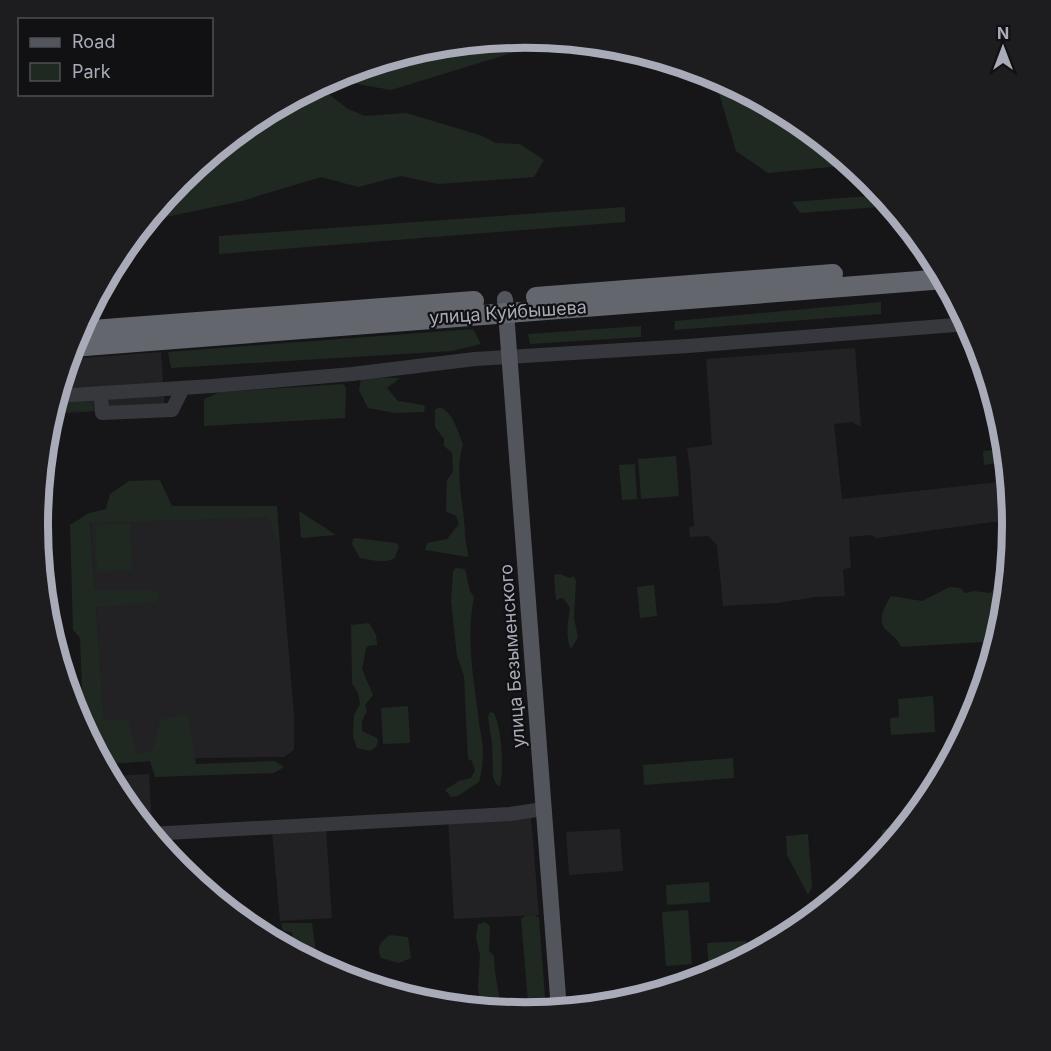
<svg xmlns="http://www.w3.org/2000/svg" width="1051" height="1051" viewBox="0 0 1051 1051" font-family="Inter,sans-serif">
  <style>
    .built { fill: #222225 }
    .green { fill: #202822 }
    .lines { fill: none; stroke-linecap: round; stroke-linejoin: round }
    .minor { stroke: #37383d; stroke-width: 14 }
    .major { stroke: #53555c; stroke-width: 16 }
    .highway { stroke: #64666e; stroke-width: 20 }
    .labels { text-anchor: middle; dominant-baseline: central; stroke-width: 4.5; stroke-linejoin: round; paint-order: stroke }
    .street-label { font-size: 18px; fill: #a9acb8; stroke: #111113 }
    .rim { fill: none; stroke: #a9acb8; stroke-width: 8 }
  </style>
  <rect width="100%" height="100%" fill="#161618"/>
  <path class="built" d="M855,348L861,427L852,422L834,424L842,499L1009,481L1013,524L992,522L877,538L871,535L849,537L851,567L843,570L845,596L816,597L777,603L723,606L717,545L708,536L690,537L689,527L694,526L690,469L687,448L712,445L706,359Z
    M161,352L165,407L52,414L69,359Z
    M277,510L294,715V750L284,757L200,758L107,764L90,519Z
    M149,774L152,827H145L120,796L109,776Z
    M531,817L539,915L454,919L448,820Z
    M326,829L332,918L280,921L272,832Z
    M620,829L623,871L569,875L566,832Z"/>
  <path class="green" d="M526,38L554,40L391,90L351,83L336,76L431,47Z
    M714,76L797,120L851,165L768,173L736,151Z
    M318,86L348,109L365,116L406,113L480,135L496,143L520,144L544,160L534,177L438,184L401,176L358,187L321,177L242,201L147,221L181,180L255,120Z
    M882,195L892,206L800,213L792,202Z
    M625,207V222L219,254V236Z
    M881,302V314L674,330L675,321Z
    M641,326V337L530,344L528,334Z
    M473,329L481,344L452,351L171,368L168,352Z
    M364,377L400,378L387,388L398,401L423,405L425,407L424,412L395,413L368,408L359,390L361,379Z
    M344,384L346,389L345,418L204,426V399L220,392Z
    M81,399L89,402L94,408L92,410L61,411L50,419L54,406Z
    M440,407C454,414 457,430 463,444C454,474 464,504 465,534C465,542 468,548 468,557L425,550L427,543L447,539L459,524L456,516L447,512L446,510L447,480L453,472L452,453L444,446V439L435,427V410Z
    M1006,449L1007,462L984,465L983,451Z
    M676,456L679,496L641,499L638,459Z
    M635,464L637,499L622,500L619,465Z
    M160,480L172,506H277L279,541L275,538L269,517L90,523L95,590H153L160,595L156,602L96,607L104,719L128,720L137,756L153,749L160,720L183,714L189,720L196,764L275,761L284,767L274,773L155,777L150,761L107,764L83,711L80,638L73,630L70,525L89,513L106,509L110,494L129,481Z
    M299,511L336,535L301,538Z
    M130,523L132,570L97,572L95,525Z
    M355,538L396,543L399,546L395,558C384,564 372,560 360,558L352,544L353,539Z
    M456,568L465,569L470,591L474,597C465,640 475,686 480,730C484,746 484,765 479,782L458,796L451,797L445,790L459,781L471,778L475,770L472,761L468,759L464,676L457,656L451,601L453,571Z
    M560,574L570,578L574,576L576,581L574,618L578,637L571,649C565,637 568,621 570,608L564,599L560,598L556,601L554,575Z
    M654,585L657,616L640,618L637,587Z
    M999,585L1007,591L1004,621L998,641L901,647C896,636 893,637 885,629C877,619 885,605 891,596L922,601L950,587L960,588L965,593L974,591L990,593Z
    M369,623L376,635L377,645L368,646L366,648L362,669L373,695L365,705L367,711L362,721V731L377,738L378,742L376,747L370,751L357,748L353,736L354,715L360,704L358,693L352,683L351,625Z
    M933,696L935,732L891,735L890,718L899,717L898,699Z
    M408,706L410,743L383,744L381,708Z
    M490,712L494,713C502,729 504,769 500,786L496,784L493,777L492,743L488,717Z
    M733,758L734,778L644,785L643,765Z
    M896,826L901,828V833L888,849L891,843L881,839L882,830Z
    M808,834L812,887L808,895L787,855L786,836Z
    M709,882L710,902L667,905L666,885Z
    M688,910L692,964L666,966L662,912Z
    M535,915L539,918L546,1011L529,1013L521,919L525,916Z
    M485,922L490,926L489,951L494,956C494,975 500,992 500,1011L481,1009L478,987L480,955L476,938L478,924Z
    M281,923H312L318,965L294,952L292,932L283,931Z
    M390,935L408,937L411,958L399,963L381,958C376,946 381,942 390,935Z
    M746,941L747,958L725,969L709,970L707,943Z"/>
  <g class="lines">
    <path class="minor" d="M101,393L102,413L172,410L183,388
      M57,396L212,386L352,374L475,359L688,346L968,324
      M150,834L510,814L543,809"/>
    <path class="major" d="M505,299L559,1010"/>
    <path class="highway" d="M536,297L833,274
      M79,331L474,301
      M72,347L945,279"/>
  </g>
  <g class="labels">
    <g class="street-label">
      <text transform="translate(508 312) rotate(-4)">улица Куйбышева</text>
      <text transform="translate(512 656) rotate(-94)">улица Безыменского</text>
    </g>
  </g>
  <path d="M0 0H1051V1051H0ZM48 525a477 477 0 1 1 954 0a477 477 0 1 1-954 0Z" fill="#1d1d20" fill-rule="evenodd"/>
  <path class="rim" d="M48 525a477 477 0 1 1 954 0a477 477 0 1 1-954 0Z"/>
  <rect x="18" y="18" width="195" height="78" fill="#111113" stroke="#4e4f55" stroke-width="1.5"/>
  <rect x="30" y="38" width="30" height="9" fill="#53555c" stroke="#4e4f55" stroke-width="1.5"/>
  <text x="72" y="48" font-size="18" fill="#a9acb8">Road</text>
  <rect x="30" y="63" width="30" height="18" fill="#202822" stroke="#4e4f55" stroke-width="1.5"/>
  <text x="72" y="78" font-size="18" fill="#a9acb8">Park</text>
  <g transform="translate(1003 48)" stroke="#111113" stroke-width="4.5" paint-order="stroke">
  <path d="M0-4.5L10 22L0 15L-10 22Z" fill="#a9acb8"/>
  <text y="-9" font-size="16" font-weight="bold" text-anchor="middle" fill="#a9acb8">N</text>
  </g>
</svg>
